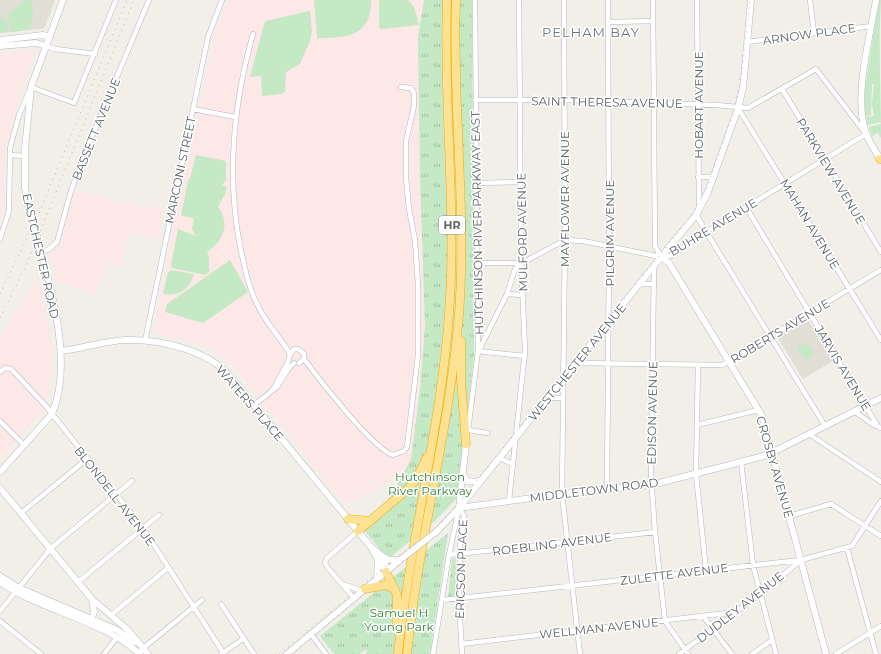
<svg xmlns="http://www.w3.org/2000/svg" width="881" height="654" viewBox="0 0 881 654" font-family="Montserrat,sans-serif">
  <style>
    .education { fill: #e1ded6 }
    .medical { fill: #fce8e6 }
    .grass { fill: #c5e8c5 }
    .park { fill: url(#park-tufts) }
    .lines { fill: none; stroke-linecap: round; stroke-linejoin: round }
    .street-casing { stroke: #b5b8bc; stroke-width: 5.5 }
    .secondary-casing { stroke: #b6babf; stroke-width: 7 }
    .highway-casing { stroke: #f9ab00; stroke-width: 9 }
    .street { stroke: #fff; stroke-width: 4.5 }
    .secondary { stroke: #fff; stroke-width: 6 }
    .highway { stroke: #fde293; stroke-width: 8 }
    .rail { stroke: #b6b7b8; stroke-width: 1; stroke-dasharray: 1 5; stroke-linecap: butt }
    .secondary-bridge-casing { stroke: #b6babf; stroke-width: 7; stroke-linecap: butt }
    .secondary-bridge { stroke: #fff; stroke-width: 6 }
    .labels { text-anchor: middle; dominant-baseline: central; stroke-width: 3; stroke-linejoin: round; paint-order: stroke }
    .shield { fill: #fff; stroke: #8f9295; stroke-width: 1 }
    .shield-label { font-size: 11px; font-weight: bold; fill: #5f6368 }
    .street-label { font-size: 12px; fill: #5f6368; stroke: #fff }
    .park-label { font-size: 12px; fill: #348238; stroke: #fff }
    .neighbourhood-label { font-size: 13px; letter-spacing: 1px; fill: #70757a; stroke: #fff }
  </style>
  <defs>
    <pattern id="park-tufts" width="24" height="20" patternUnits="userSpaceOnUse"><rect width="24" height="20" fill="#c5e8c5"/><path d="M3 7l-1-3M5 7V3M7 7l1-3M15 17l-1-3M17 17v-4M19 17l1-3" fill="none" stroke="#a3c0a4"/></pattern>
  </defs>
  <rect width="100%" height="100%" fill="#f1efe8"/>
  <path class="education" d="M0,0H55L45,27L42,29L0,33Z
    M808,320L833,361L803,379L778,338Z"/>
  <path class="medical" d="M229,0H424L418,37L420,177L425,326L420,390L411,459L403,474L346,505L230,362L206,346L153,333L174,225L217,24L220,18L222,19L224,17L221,14Z
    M35,50L5,147L4,200L0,223V52Z
    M74,191L163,210L158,238L129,232L121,267L107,262L95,295L56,281L49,254L61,244Z
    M37,276L43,296L54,359L47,397L42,412L0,459V337Z"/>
  <path class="grass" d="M25,0H32L33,17L30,29L12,32L7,16Z
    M314,0H371C372,37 345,38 317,38Z
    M379,0H408L414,7L419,25L382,29L379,27Z
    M879,0H881C878,46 881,92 881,138L878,133L872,136L869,127L881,124L880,122L868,125L866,117L874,116L872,104L874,84H872L871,115L865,116L864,94Z
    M310,11L312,32L310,41L300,64L286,72L285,91L282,94L262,96L261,76L250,77L265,21Z
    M3,17L6,21L9,32L0,33V18Z
    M196,155L226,161V180L222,185L227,187L225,194L218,207C231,223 223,242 207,252L209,258V272L206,275L172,268L171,265L178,229L196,236L192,229L194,218L181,216L188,180L190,178Z
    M230,260L248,292L203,323L165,312L167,304Z
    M171,270L194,274C191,289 177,297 163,294L168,272Z
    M807,342L815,355L805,360L797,348Z"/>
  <path class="park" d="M424,0H472L474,354L458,497L436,520L388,559L364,530L393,493L411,459L420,390L425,326L420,177L418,37Z
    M448,533L430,654H366V649L360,654H334L320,636Z
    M454,558L456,560V595L448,598L452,559Z"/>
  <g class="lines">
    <g class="street-casing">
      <path id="street" d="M564,0L565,235L562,494L580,654
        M653,0L655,246L661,257
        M697,0L699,208
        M810,0L814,33
        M608,22L653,21
        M253,34C233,105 226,178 241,251C245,269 249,289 258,306C266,323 280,337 290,354
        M747,42L872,26
        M46,46L55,49L95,54
        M782,89L881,252
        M475,100H564L716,105L748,108L816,69L866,134L706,232L670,256L661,257L583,241L565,240L522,263H477
        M738,108L881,340
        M193,109L235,117
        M10,155L25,156
        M698,177H714
        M476,183L520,182
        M746,207L877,425
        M696,215L825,426
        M0,239L9,211L10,148L19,115L31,87L74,103L116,0
        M41,253L49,249L57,242L71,191L81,163L149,0
        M654,266L651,476L655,532L665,621L688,654
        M640,284H654
        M507,294L523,295
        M145,341L208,37L222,0
        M479,350L507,294L515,269L522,263
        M478,351L525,356
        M304,359C318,378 373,449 393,455L404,451L407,447L418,355V284L415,240L409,209L406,178V141L414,106V93L411,88L401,87
        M576,363L722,365L881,270
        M698,365L696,474L706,570
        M0,372L5,368L11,369L45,405L143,528L224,654
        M272,391L288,362L290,354L294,349H298L304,354V359L299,363
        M548,398H563
        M254,405L277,387L289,368L294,363
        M854,411L872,424L881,428
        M0,421L24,445
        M697,425L758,410
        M468,430L478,351L475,0
        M468,430L488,433
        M809,434L881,482
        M499,458L513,464
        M741,462L753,565L776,654
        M607,489L609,255L608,0
        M509,500L525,351L521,257L519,0
        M459,508L464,516L460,546L459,600L462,654
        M21,513L87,459
        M789,516L831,504L881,536
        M847,548L876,654
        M449,555L655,532
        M78,582L159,515
        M342,584L363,591
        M354,598L327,567L325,562L327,558L358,531
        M442,600L801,560L852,546L881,501
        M221,604L254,654
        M0,611L51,548L132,481
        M111,615L168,568
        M703,616L732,654
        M0,621L41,654
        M311,634L326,654
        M461,644L736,612
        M141,650L202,600
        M104,654L117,637
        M221,654L243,639
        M433,654L449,555L459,508
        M679,654L760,594L800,561
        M752,654L772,640
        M836,654L881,626"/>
    </g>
    <g class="secondary-casing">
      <path id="secondary" d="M876,0C870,37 854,95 865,130C868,141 875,150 881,160
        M0,40L43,35L50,37
        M0,46L36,43L46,46
        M661,257L669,263L762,416L826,654
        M62,351C83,348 104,341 126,340C160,339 207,350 230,376L371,547L380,554L388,570
        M0,472L52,414C79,352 38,252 25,188V149L31,87L63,0
        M463,474L467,481L476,482L481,480
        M0,488L92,599L128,630L148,654
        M459,508L562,494L651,485L741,462L767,455L881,398
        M459,508L466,444
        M436,532L459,508L661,257L696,215L708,192L738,108L743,88L751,0
        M372,549L384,569
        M381,555L389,560H400
        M0,576L19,588L117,630L135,642
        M377,579L378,560
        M0,582C43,612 101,619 140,654
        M90,623L94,612L92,599
        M287,654L400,560"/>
    </g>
    <g class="highway-casing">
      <path id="highway" d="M880,159H881
        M461,341V380L466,444
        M348,519L370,521
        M358,531L409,488L416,479L427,457
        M386,572L397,595V627
        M365,589L385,585L394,588
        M398,654C410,540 441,428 449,314C457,209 443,105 447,0
        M407,654C418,540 450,429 459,314C467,209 452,105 456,0"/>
    </g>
    <use href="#street" class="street"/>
    <use href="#secondary" class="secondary"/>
    <use href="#highway" class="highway"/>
    <path class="rail" d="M0,294L40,211L127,0
      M0,318L27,264L134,0
      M279,654L402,553L428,536L446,518L690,218L707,187L732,118L742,71L750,0
      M291,654L427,542"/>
    <g class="secondary-bridge-casing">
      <path id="secondary-bridge" d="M400,560L436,532"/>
    </g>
    <use href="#secondary-bridge" class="secondary-bridge"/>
  </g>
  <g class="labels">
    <rect class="shield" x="439" y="216" width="26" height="18" rx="3"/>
    <g class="shield-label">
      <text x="452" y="225">HR</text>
    </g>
    <g class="street-label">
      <text transform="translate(809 34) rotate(-8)">ARNOW PLACE</text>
      <text transform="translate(607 102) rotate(1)">SAINT THERESA AVENUE</text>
      <text transform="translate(698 105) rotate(-90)">HOBART AVENUE</text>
      <text transform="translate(96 129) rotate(-68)">BASSETT AVENUE</text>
      <text transform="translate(180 170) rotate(-78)">MARCONI STREET</text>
      <text transform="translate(831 171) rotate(59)">PARKVIEW AVENUE</text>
      <text transform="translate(564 199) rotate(-90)">MAYFLOWER AVENUE</text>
      <text transform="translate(477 223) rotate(-91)">HUTCHINSON RIVER PARKWAY EAST</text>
      <text transform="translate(810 224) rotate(59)">MAHAN AVENUE</text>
      <text transform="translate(713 227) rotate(-31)">BUHRE AVENUE</text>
      <text transform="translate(522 232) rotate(-91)">MULFORD AVENUE</text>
      <text transform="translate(609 233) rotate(-90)">PILGRIM AVENUE</text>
      <text transform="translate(41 256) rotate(77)">EASTCHESTER ROAD</text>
      <text transform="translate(780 331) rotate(-31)">ROBERTS AVENUE</text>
      <text transform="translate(577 362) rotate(-51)">WESTCHESTER AVENUE</text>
      <text transform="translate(843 368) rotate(59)">JARVIS AVENUE</text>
      <text transform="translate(250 403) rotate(49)">WATERS PLACE</text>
      <text transform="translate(652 413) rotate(-89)">EDISON AVENUE</text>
      <text transform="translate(775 467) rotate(74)">CROSBY AVENUE</text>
      <text transform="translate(594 490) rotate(-7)">MIDDLETOWN ROAD</text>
      <text transform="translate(115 496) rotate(52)">BLONDELL AVENUE</text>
      <text transform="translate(552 544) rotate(-7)">ROEBLING AVENUE</text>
      <text transform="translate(461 569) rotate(-88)">ERICSON PLACE</text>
      <text transform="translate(674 574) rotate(-7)">ZULETTE AVENUE</text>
      <text transform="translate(740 607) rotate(-38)">DUDLEY AVENUE</text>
      <text transform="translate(599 628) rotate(-6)">WELLMAN AVENUE</text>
    </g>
    <g class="park-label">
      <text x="430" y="476">Hutchinson<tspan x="430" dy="14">River Parkway</tspan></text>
      <text x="399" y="612">Samuel H<tspan x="399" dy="14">Young Park</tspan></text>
    </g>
    <g class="neighbourhood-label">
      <text x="591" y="32">PELHAM BAY</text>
    </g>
  </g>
</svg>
